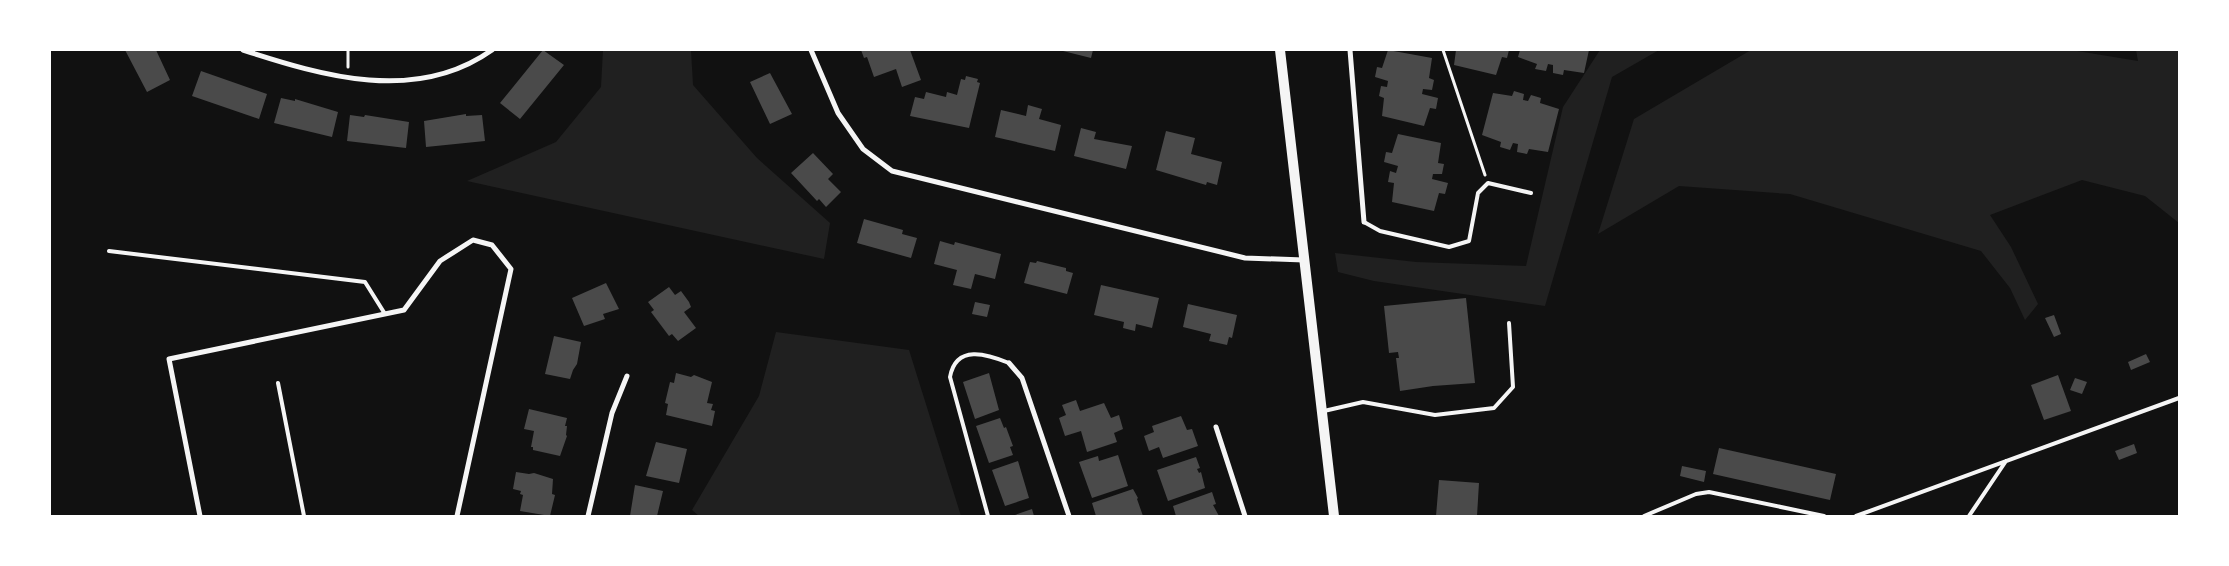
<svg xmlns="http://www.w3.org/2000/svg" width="2229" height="566" viewBox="0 0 2229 566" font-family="'Space Grotesk',sans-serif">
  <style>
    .green { fill: #202020 }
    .building { fill: #4a4a4a }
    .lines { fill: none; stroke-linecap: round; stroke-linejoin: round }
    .path { stroke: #f5f5f5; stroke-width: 3 }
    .service { stroke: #f5f5f5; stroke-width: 4 }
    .minor { stroke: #f5f5f5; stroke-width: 5 }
    .secondary { stroke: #f5f5f5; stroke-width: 10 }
  </style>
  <rect width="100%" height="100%" fill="#111"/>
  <path class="green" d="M603,50H691L693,85L757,158L830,223L824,259L467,181L556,142L601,87Z
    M1600,50H1659L1612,77L1545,306L1374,281L1338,272L1335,253L1416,262L1526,266L1563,107Z
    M1751,50H2071L2138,61L2136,50H2179V223L2145,196L2082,180L1990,215L2011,247L2038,304L2025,320L2010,288L1981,251L1790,194L1679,186L1598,234L1634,119Z
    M776,332L909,350L961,516H699L692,510L759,396Z"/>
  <path class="building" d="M125,50H156L170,80L147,92Z
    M543,50L564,65L520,119L500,103Z
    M861,50H910L921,80L902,87L896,69L874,77L867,57L864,58Z
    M1059,50H1093L1091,58Z
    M1388,50L1432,58L1429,78L1434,80L1432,90L1423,89L1422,94L1438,98L1436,109L1430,108L1424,126L1382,116L1384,98L1379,96L1381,86L1387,87L1388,81L1375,77L1377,67L1382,68Z
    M1456,50H1509L1507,58L1502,57L1496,75L1454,65Z
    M1520,50H1589L1584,73L1564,70L1563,75L1553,73V65L1548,64L1546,71L1535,69L1537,64L1518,57Z
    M201,71L267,94L259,119L192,96Z
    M770,73L792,114L770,124L750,82Z
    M966,76L978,79L977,82L980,83L969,128L910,116L915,97L924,99L926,92L946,97L947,92L957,95L961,79L965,80Z
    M1514,91L1524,94L1523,100L1528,101L1531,95L1541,98L1540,103L1559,109L1548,152L1529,149L1527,154L1517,152L1518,144L1513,143L1510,150L1500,147L1501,142L1482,135L1493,93L1512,96Z
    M281,98L295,101V99L338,112L332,137L274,123Z
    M1028,105L1042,109L1039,119L1061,125L1055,151L995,137L1001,110L1026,116Z
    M466,114V116L482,115L485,141L426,147L424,121Z
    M350,115L364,117L365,115L409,122L406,148L347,141Z
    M1081,128L1096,132L1094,139L1132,146L1126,169L1074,156Z
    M1166,131L1195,138L1191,154L1222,162L1217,185L1207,182L1206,185L1156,170Z
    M1398,134L1441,143L1438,163L1444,164L1442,174H1433L1432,179L1448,183L1445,194L1439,193L1434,211L1392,202L1394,183L1388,182L1390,171L1396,173L1398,166L1384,162L1386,152L1392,153Z
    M813,153L833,174L828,179L841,192L826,207L819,199L817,201L791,173Z
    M864,219L903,230L902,234L917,238L911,258L857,243Z
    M940,241L954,245L955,242L1001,254L995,279L975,274L971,289L953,285L957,270L934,264Z
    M1037,261L1066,268V271L1073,273L1067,294L1024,283L1030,262L1036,263Z
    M606,283L619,309L603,314L605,319L584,326L572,298Z
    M1101,285L1159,298L1152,328L1136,324L1135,331L1123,328L1124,322L1094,315Z
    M669,287L675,295L681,291L689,302L691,307L684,312L696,328L678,341L672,334L669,336L651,312L654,310L648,302Z
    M1466,298L1475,383L1433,386L1400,391L1396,358H1399L1398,352L1389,353L1384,306Z
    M975,302L990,305L987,317L972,314Z
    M1188,304L1237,315L1232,338L1229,337L1227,345L1209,341L1211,334L1183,327Z
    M2054,315L2061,334L2054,337L2045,318Z
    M554,336L581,342L577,364L573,370L570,379L545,374Z
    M2146,354L2150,362L2131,370L2128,362Z
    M676,373L691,377L694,375L712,382L707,403L713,404L711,410L715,411L712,426L666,415L668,404L665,403L670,382L674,383Z
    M989,373L999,410L975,419L963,382Z
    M2058,375L2071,411L2044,420L2031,385Z
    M2075,378L2087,382L2082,394L2070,390Z
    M1076,400L1080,411L1104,403L1111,418L1119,415L1123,429L1114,433L1117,442L1087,452L1081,431L1065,436L1059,418L1066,415L1062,405Z
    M529,409L567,418L565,426H567L566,435L567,436L560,456L533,450V447H531L534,431L524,429Z
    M1181,416L1187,430L1192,429L1198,446L1163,458L1159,447L1149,451L1144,436L1154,432L1152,426Z
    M1000,418L1004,428L1006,427L1013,446L1010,447L1013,455L989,463L976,426Z
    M656,442L687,449L679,483L646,476Z
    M2134,444L2137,453L2119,460L2115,451Z
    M1719,448L1836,474L1830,500L1713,474Z
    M1118,455L1128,486L1092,498L1079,462L1098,456L1099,461Z
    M1196,457L1200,468L1197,469L1199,473L1201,472L1205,488L1168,501L1157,470Z
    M1018,461L1029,498L1005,506L992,470Z
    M1682,466L1706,471L1704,482L1680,476Z
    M516,472L529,474L534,473L553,479L552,494L555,495L550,516L520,511L523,495L520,494L521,491L513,489Z
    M1439,480L1479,483L1477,516H1436Z
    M635,485L663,491L657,516H630Z
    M1133,489L1138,498L1137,499L1143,516H1096L1092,503Z
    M1212,492L1216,504L1213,505L1219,516H1176L1173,506Z
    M1032,509L1034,516H1012Z"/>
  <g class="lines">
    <path class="path" d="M1443,50L1485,175
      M348,67V50"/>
    <path class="service" d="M1364,222L1380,231L1449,247L1469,241L1478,193L1488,183L1531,193
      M109,251L365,282L385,314
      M278,383L304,516
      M1324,411L1363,402L1435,415L1494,408L1513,387L1509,323
      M988,516L950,377C956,344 987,354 1009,363
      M1644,516L1696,494L1709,492L1824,516
      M1856,516L2179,398
      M1969,516L2006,461"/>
    <path class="minor" d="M243,50C323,76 416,104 492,50
      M811,50L838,113L863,149L892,171L1245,258L1304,260
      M1350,50L1364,222
      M1009,363L1022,378L1069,516
      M1216,427L1245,516
      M200,516L169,359L404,310L440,261L473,240L492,245L511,269L457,516
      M588,516L612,413L627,376"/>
    <path class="secondary" d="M1280,50L1334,516"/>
  </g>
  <rect width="2229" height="566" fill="none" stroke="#ffffff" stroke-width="102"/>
</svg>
